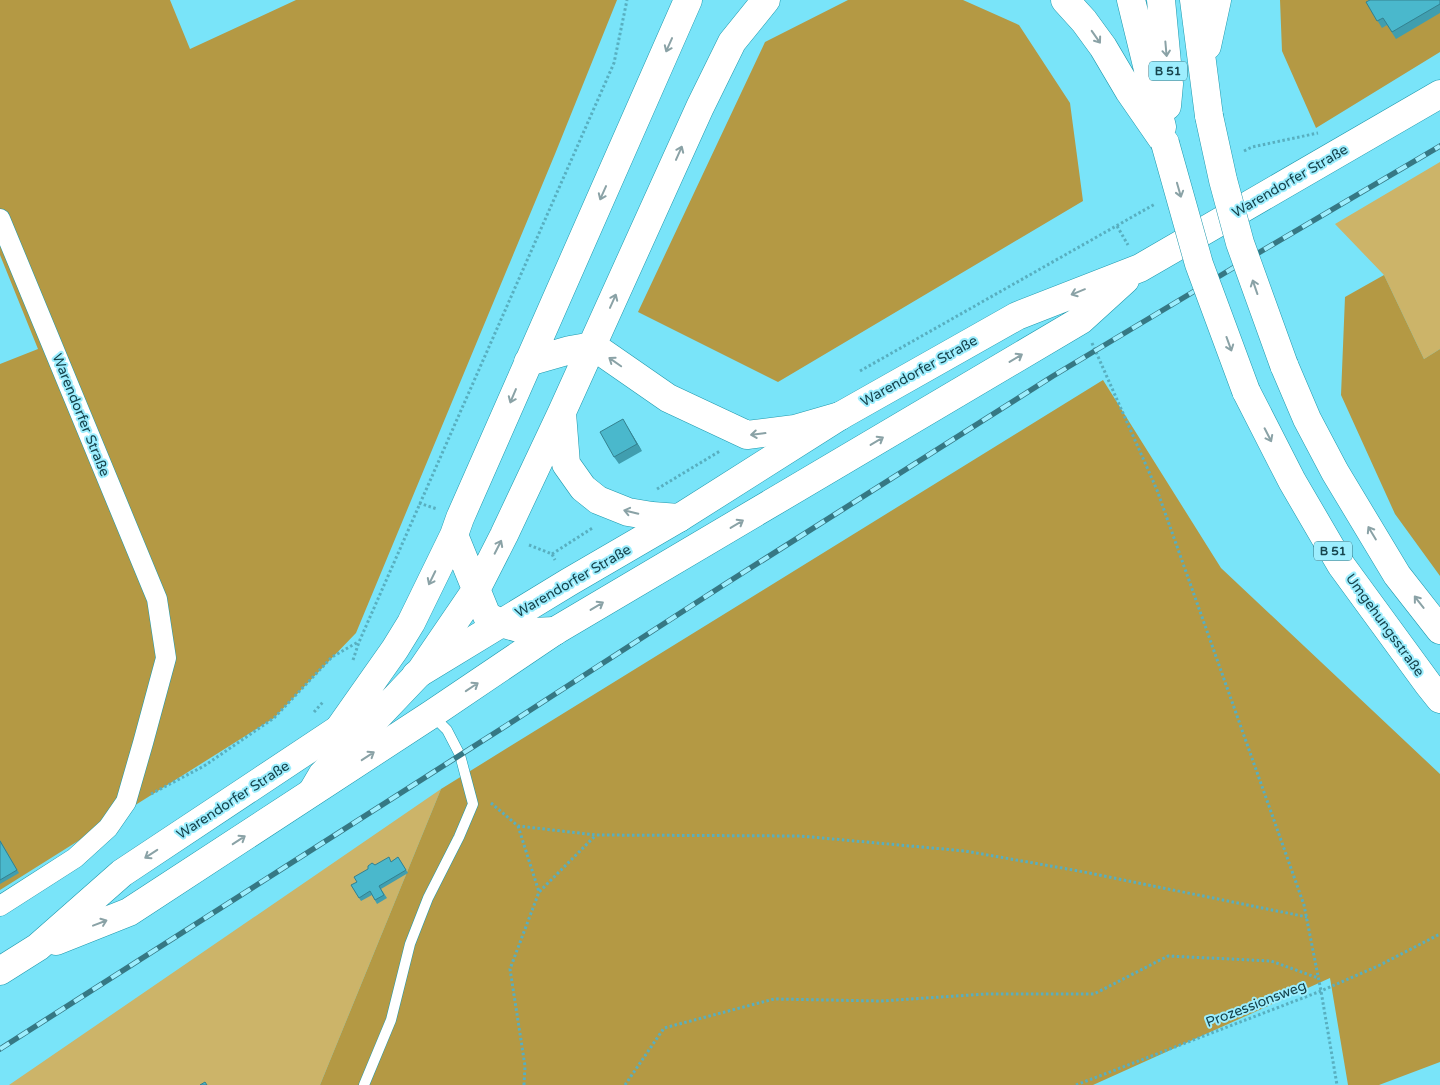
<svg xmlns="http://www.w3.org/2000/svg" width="1440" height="1085" viewBox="0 0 1440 1085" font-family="'Varela Round',sans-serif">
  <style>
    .green { fill: #ccb469 }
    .forest { fill: #b49944 }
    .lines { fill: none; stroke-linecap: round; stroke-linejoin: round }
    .service-casing { stroke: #1e98ac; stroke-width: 11 }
    .minor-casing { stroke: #1e98ac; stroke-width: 21 }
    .secondary-casing { stroke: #1e98ac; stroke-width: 29 }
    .trunk-casing { stroke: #1e98ac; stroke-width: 29 }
    .path { stroke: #58afc0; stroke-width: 3; stroke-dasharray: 2.5 2.5; stroke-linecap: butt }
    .service { stroke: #fff; stroke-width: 10 }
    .minor { stroke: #fff; stroke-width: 20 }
    .secondary { stroke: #fff; stroke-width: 28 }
    .trunk { stroke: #fff; stroke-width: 28 }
    .rail-casing { stroke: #367884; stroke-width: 5.5 }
    .rail { stroke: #9deefe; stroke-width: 4; stroke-dasharray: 11; stroke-linecap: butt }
    .trunk-bridge-casing { stroke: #1e98ac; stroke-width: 29; stroke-linecap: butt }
    .trunk-bridge { stroke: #fff; stroke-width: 28 }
    .wall { fill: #409eaf }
    .shaded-wall { fill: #34818f }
    .building { fill: #4ab8cc; stroke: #34818f }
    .oneway { stroke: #8aa2a6 }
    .labels { text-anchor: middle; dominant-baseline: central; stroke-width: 4; stroke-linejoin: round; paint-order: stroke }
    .shield { fill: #9deefe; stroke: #3e7782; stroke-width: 1 }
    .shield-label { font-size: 12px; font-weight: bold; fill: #16444d }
    .street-label { font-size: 14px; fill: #16444d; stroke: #9deefe }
  </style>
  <rect width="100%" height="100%" fill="#79e4f9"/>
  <path class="green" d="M1440,162V349L1424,359L1384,275L1335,224Z
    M441,789L320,1085H9Z"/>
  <path class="forest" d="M0,0H170L190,49L296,0H617L555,154L356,633L274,718L0,890V364L38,349L0,255Z
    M848,0H963L1019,25L1070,103L1083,201L778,382L638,312L765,42Z
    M1280,0H1440V52L1316,128L1282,51Z
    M1384,275L1424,359L1440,349V576L1395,514L1341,395L1345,297Z
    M1103,380L1221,568L1440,774V1062L1379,1085H1348L1330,978L1093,1085H320L441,789Z"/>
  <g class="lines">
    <g class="service-casing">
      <path id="service" d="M364,1085L391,1020L410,944L428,898L459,837L473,804L460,755L447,730L432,715"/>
    </g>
    <g class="minor-casing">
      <path id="minor" d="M0,219L157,599L166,658L143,743L126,802L108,828L75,858L0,906"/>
    </g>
    <g class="secondary-casing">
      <path id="secondary" d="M416,675L569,582L679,518L840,416L1017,316L1140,268L1440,94
        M56,941L129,912L432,714L555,631L1081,320L1125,280
        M0,971L38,947L122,873L357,717"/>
    </g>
    <g class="trunk-casing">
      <path id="trunk" d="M1065,0L1084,21L1103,47L1129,91L1165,143
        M1131,0L1162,127
        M1161,0L1169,84L1167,106
        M1194,0L1209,116
        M1207,46L1217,0
        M528,362L570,350L593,346L668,398L747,435L795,429L840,416
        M1284,365L1307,419L1335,472L1397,575L1440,630
        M1246,391L1292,481L1341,565L1428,684L1440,699
        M562,413L566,464L583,488L598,500L628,512L652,516L679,518
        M454,535L487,616L501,623L532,632L555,631
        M338,730L395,649L411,623L454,535L460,518L688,0
        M312,792L322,775L420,672L476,590L504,535L562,412L700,107L732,42L766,0"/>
    </g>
    <path class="path" d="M1244,151L1252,147L1318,133
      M1117,226L1128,245
      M1092,343L1157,490L1304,905L1321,991L1337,1085
      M860,371L1155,204
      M657,489L720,451
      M419,503L437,509
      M529,545L552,554L555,560
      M552,554L594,527
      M353,660L359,642L614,63L627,0
      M314,712L323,702
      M151,794L204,766L274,718L332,657L358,642
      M491,803L518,826L596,835L800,836L965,851L1079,871L1307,917
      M518,826L539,892
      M524,1085L525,1066L510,969L539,892L596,835
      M625,1085L664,1028L774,999L881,1001L986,994H1094L1168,956L1271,961L1318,978
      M1076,1085L1321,991L1380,965L1440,934"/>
    <use href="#service" class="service"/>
    <use href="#minor" class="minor"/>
    <use href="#secondary" class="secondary"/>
    <use href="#trunk" class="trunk"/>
    <g class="rail-casing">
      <path id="rail" d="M0,1049L515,720L722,586L1053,376L1243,262L1440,146"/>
    </g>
    <use href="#rail" class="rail"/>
    <g class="trunk-bridge-casing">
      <path id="trunk-bridge" d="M1209,116L1223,180L1240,243L1284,365
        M1165,143L1199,264L1246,391"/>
    </g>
    <use href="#trunk-bridge" class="trunk-bridge"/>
  </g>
  <path class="wall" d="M1440,0V13L1396,39L1387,25L1382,28L1366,2Z
    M627,426L642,451L619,464L614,457Z
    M0,840L19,873L0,884Z
    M398,857L408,873L381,889L387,898L377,904L372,895L361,901L351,885L357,882L375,865L392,861Z"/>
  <path class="shaded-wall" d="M623,419L627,426L642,451L637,444Z"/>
  <path class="building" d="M1370,0H1440V4L1392,32L1383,18L1377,21L1366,2Z
    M623,419L637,444L614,457L600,432Z
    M0,841L17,870L0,880Z
    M389,857L391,862L398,857L406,870L379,886L384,895L375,900L370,891L359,898L351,885L357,882L354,877L368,869V866L372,863L375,865Z
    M205,1082L207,1085H200Z"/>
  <defs><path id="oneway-shaft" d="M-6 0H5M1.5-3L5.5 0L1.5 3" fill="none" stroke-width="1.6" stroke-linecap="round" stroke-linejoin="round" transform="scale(1.25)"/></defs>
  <g class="oneway">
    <use href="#oneway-shaft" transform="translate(1096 37) rotate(55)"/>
    <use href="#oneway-shaft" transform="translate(669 45) rotate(114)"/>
    <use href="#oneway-shaft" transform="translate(1166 49) rotate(85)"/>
    <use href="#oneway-shaft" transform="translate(679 153) rotate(-66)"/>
    <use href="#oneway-shaft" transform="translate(1179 190) rotate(74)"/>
    <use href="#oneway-shaft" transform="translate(603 193) rotate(114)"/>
    <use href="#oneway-shaft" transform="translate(1255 287) rotate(-109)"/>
    <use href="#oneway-shaft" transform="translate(1078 292) rotate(158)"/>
    <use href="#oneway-shaft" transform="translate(613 301) rotate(-66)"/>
    <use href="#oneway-shaft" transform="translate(1229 344) rotate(70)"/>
    <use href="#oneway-shaft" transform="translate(1016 358) rotate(-31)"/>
    <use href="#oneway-shaft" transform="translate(615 362) rotate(-145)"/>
    <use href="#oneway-shaft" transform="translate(513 396) rotate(113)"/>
    <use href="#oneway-shaft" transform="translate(758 434) rotate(173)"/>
    <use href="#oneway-shaft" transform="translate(1268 435) rotate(63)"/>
    <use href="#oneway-shaft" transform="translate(877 441) rotate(-31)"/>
    <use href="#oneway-shaft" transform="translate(631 512) rotate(-166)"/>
    <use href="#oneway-shaft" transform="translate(737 524) rotate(-31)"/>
    <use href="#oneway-shaft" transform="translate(1372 533) rotate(-121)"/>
    <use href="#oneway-shaft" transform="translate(498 547) rotate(-63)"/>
    <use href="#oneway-shaft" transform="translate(432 578) rotate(116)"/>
    <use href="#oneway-shaft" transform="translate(1419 602) rotate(-128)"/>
    <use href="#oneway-shaft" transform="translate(597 606) rotate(-31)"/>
    <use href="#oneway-shaft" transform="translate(472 687) rotate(-34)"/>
    <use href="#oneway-shaft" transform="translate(368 756) rotate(-33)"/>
    <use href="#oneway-shaft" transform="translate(239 840) rotate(-33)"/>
    <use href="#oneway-shaft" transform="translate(151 854) rotate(147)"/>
    <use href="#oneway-shaft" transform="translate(100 923) rotate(-21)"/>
  </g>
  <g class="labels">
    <g class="shield">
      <rect x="1149" y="61.5" width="38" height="19" rx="4"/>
      <rect x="1314" y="541.5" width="38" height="19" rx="4"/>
    </g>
    <g class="shield-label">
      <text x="1168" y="71">B 51</text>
      <text x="1333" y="551">B 51</text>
    </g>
    <g class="street-label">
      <text transform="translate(1290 181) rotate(-30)">Warendorfer Straße</text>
      <text transform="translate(919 371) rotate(-29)">Warendorfer Straße</text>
      <text transform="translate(81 415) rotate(68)">Warendorfer Straße</text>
      <text transform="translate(573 581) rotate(-30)">Warendorfer Straße</text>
      <text transform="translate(1385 625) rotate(54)">Umgehungsstraße</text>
      <text transform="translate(233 800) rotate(-33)">Warendorfer Straße</text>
      <text transform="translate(1256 1004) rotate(-21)">Prozessionsweg</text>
    </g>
  </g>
</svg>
